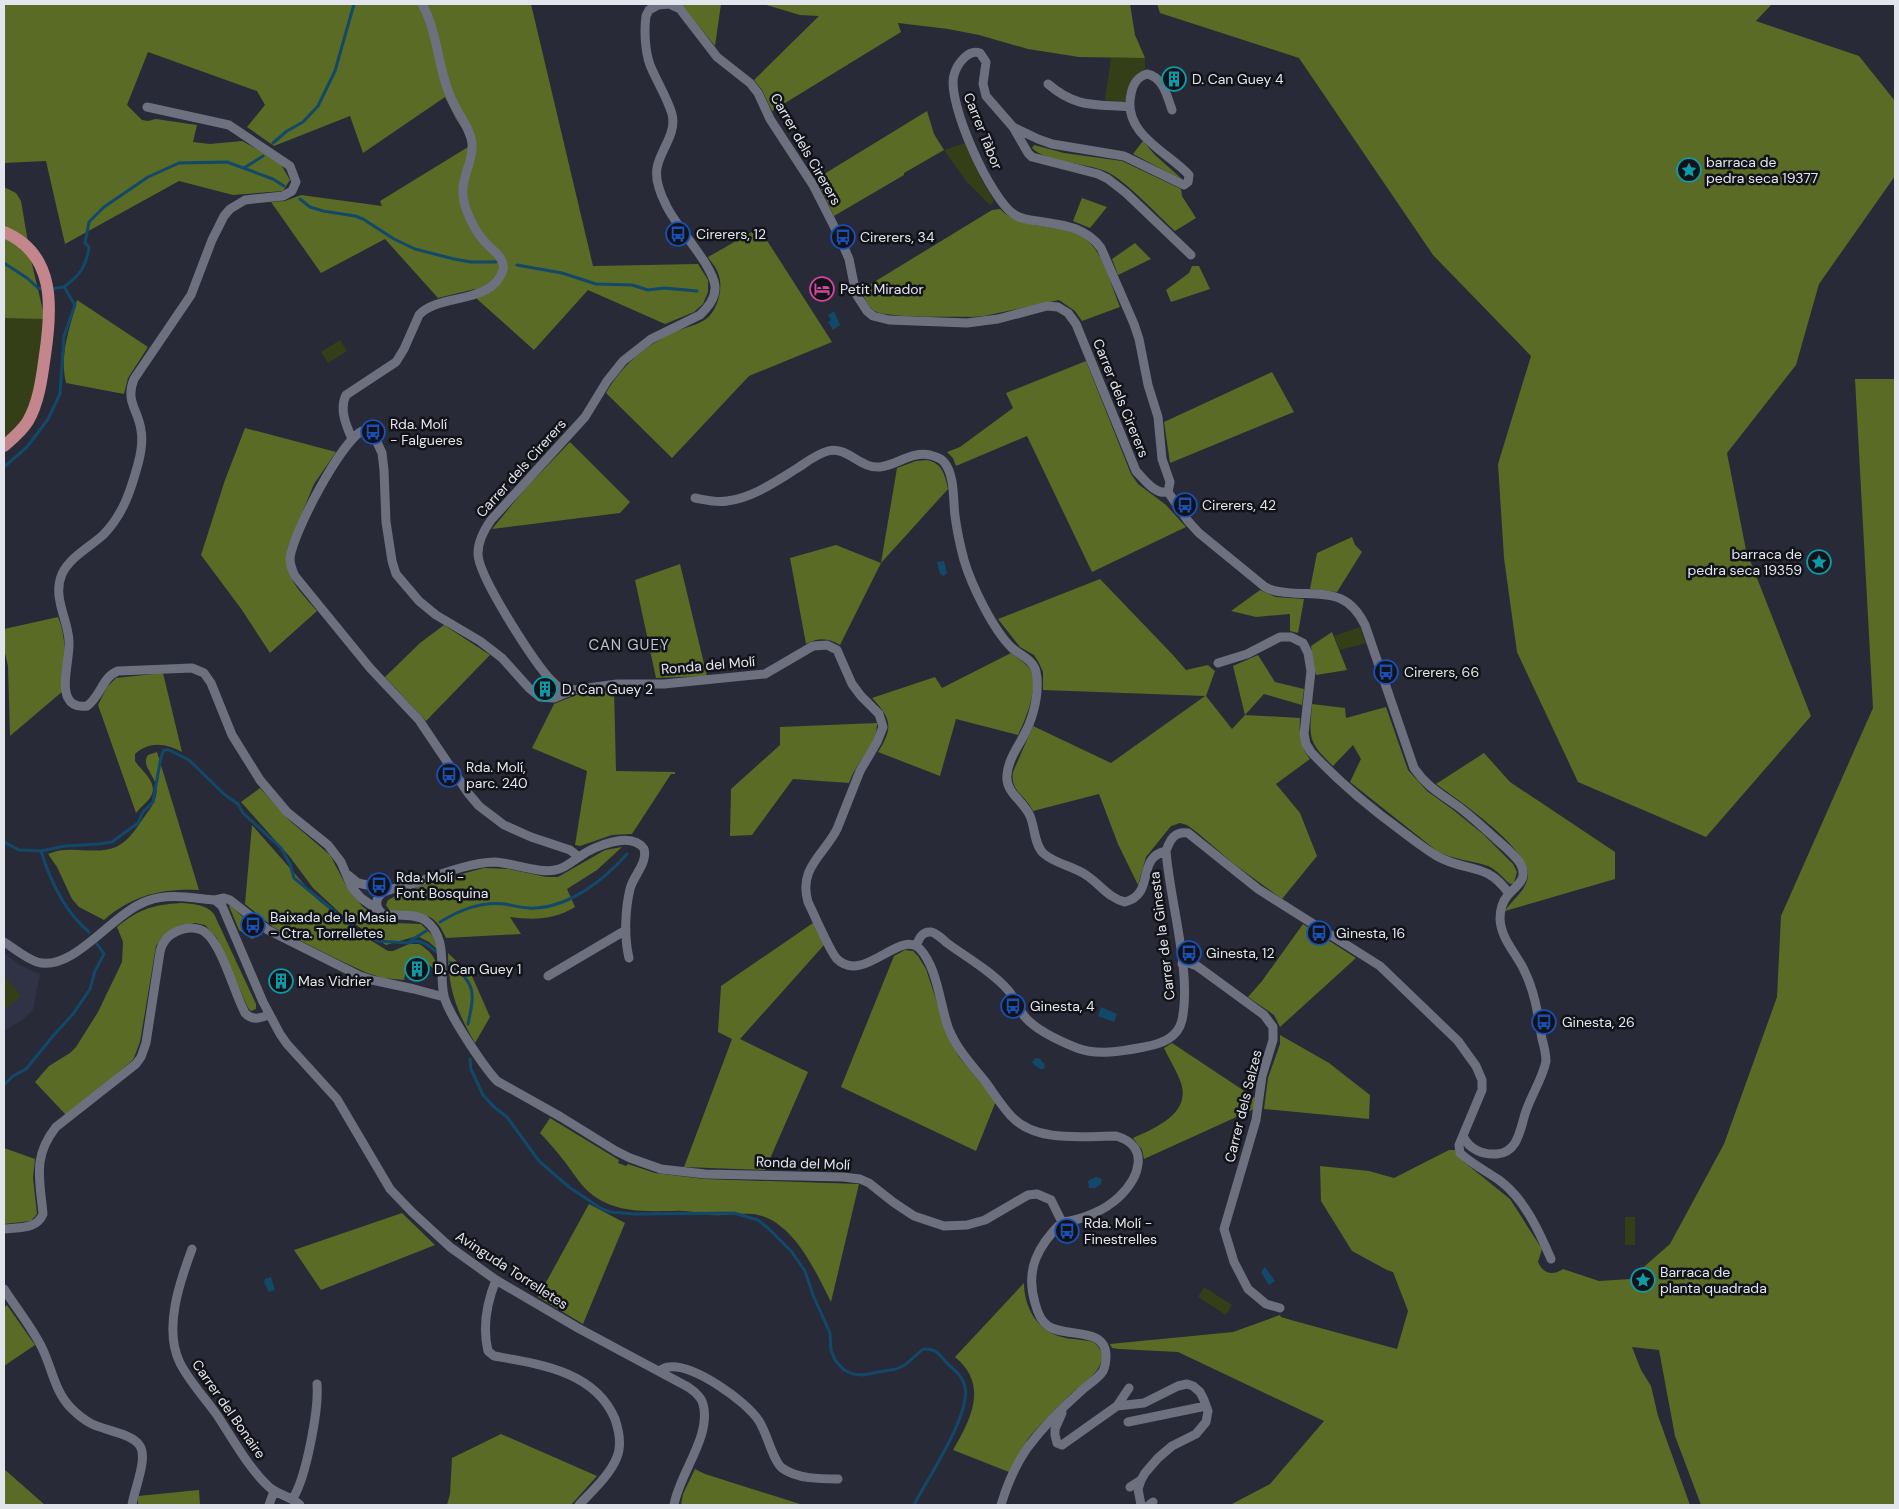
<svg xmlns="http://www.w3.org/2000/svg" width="1899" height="1509" viewBox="0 0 1899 1509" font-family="'DM Sans',sans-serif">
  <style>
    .built { fill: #2f3345 }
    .green { fill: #343f17 }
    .forest { fill: #596b25 }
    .water { fill: #12496a }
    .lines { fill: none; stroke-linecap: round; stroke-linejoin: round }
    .stream { stroke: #12496a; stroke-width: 3 }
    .minor { stroke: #6d707f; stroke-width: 9 }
    .primary { stroke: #c3868d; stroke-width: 12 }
    .labels { text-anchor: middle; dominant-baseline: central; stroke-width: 5; stroke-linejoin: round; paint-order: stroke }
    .poi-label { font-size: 14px; fill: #e3e5ed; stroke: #121319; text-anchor: start }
    .street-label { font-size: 14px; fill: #e3e5ed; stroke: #121319 }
    .neighbourhood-label { font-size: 15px; letter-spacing: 1px; fill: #bdc1d1; stroke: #121319 }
  </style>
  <rect width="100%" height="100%" fill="#282a37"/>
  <path class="built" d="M4,953L19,965L40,974L33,1010L22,1020L4,1031Z"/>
  <path class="green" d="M1111,58H1145V69C1132,77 1128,87 1125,101L1123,102L1105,100Z
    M965,143L981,179L994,201L990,205L967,182L944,150Z
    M20,317L45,319C40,352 40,395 20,424C15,430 9,435 4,441V318Z
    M340,340L347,351L328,363L321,352Z
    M1360,627L1366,643L1340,650L1334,636Z
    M4,975L21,996L4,1010Z
    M1625,1217H1635V1245H1625Z
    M1204,1287L1232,1305L1226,1315L1198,1297Z"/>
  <path class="forest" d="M4,4H531L593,266L698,264L708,280V292L703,304L694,312L665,324L588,290L534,350L477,299L475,289L438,298L385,239L321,273L271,202L285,201L301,195L382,206L380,201L468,147V137L456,119L445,97L363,153L350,116L274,146L247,127L265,105L257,91L148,52L127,105L142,120L148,121L156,119L197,125L193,142L210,144L242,141L279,161L290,180L283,191L233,195L179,181L65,244L46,161L4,163Z
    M681,4H721L715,46Z
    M763,4H1130L1135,35L1145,58L1079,57L1028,49L979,35L948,29L898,23L901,32L772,111L762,90L754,80L819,16L800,15Z
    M1157,4H1772L1756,21L1859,56L1895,101V176L1819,284L1796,365L1727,453L1746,550L1811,716L1706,837L1578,782L1517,652L1504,558L1498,464L1531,356L1433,255L1299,58L1160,13Z
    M927,111L934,134L944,150L904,173V175L834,216L816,179Z
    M1143,141L1155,155L1182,179L1169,173L1133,154Z
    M1034,145L1064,153L1122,161L1181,189L1182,196L1196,218L1175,231C1158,216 1125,179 1105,171C1085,163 1046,162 1032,148Z
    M4,187L16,193L21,201L31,260L45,319L4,318Z
    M1082,198L1107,207L1090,228L1073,221Z
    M1000,209C1026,236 1068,218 1091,244C1105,259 1112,288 1120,307L1082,321L1075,311L1059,300L984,316L972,317C953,316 885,319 873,310C867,305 864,297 861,290L992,210Z
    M759,228L832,342L749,376L672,458L606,393C621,366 646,345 674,332C683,328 698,325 706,319C718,310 724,287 718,273C716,267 711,262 708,257Z
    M1135,243L1151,259L1118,275L1112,259Z
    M1192,266H1199L1210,289L1171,302L1166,290L1189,273Z
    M77,300L148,347L128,378L124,394L66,383C59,353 70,329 77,300Z
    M1086,361L1131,474L1138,484L1166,505L1186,527L1092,572L1027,436L956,466L953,458L947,452L960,447L1013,408L1006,393Z
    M1272,372L1294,412L1170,463L1164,422Z
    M1855,379H1895V1505H1701L1675,1436L1659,1350L1632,1347L1641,1370L1651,1386L1658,1416L1690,1505H1230L1270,1484L1324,1421L1178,1352L1119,1349L1112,1348L1110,1344L1233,1332L1280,1315L1281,1317L1291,1320L1397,1349L1408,1311L1393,1272L1387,1270L1352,1251L1321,1201L1320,1166L1369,1171L1394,1178L1449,1150H1455L1464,1162L1510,1199L1542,1249L1538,1262C1543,1274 1553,1276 1563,1269L1599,1281L1630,1279L1670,1244L1724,1144L1777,997L1781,916L1873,708Z
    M245,428L336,452L314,484L288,547C282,576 299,590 317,611L270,653L242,610L201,555L225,480Z
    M570,442L630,502L620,513L492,529L525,489Z
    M926,460C942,462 945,475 948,489L881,563L840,645C829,638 818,637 806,644L790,558L836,545L881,563L897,468L916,461Z
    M1352,537L1355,545L1362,552L1337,592L1310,589L1317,553Z
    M680,564L707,676L656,678L635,580Z
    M1100,579L1172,654L1186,670L1208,665L1215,671L1206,696L1232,729L1245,715L1233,666L1258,655L1275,682L1304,689L1302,705L1264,694L1245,715L1300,718C1299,734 1300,746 1310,759L1276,784L1300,813L1317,856L1282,899L1234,864L1199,834L1187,825L1180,823L1171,826L1146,857L1138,885L1118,844L1099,794L1033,811C1026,795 1010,792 1013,772L1033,726L1111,763L1205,696L1043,690V672L1039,663L1034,655L1020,647L998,619Z
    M1260,590L1276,597L1304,599L1298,633L1290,631V614L1256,617L1231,611Z
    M58,617C68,641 64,666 63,691L10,736L8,666L4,649V629Z
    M444,625L490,655L426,721L385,677L420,643Z
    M1332,632L1347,670L1316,675L1311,646Z
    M1011,653C1017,658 1028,664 1031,671C1039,687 1025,721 1018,735L956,719L940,776L878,752C894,727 891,718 872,698L935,677L942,688Z
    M163,673L182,752C166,743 149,741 135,754V761C142,772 160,783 150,798C146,803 140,808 136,813L98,705L107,687L116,678Z
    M614,688L616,771L675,772V774H671L632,834L612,835L580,846L575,845L587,771L532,748L554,704L576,695Z
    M1312,704L1345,708L1346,718L1386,707L1408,770L1427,791L1452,809L1483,834L1513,864L1517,872L1514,883L1510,884C1503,878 1497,870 1488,866C1471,860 1453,860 1437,851L1350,782L1361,759L1353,745L1333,766C1308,742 1309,738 1312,704Z
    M877,723C878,744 855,763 849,783L793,779L752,835L730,836L731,789L780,745V727Z
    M157,752L199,890C163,888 132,895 104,920L79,907L72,899L57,867L48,854C70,844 95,856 116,847C130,841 138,825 147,813C173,781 137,771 148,755Z
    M1484,753L1510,782L1615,852V879L1505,911C1513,899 1526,891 1528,876C1530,849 1457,799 1436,784Z
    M260,788L289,820L330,855L349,891L363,907L377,917L378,916L384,920L396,923L421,924L433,936L437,949L429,942L417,936L386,945L366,932L340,913L313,888L290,857L241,802Z
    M252,825L317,899L357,932L388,951H393L409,944H419C429,950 438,958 436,971L422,959L414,957L407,965L404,980L383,978L367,973L335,958L273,927L245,904Z
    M622,847L597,870L567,889L575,907C554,920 534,920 510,917L521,934L446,938C433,907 416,915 390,911L386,905L388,900L401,893L431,882L484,868L509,869L546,877H558L605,850Z
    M181,903C193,904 206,904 214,914L256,1004V1009L251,1011L248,1008L217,938L205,925L195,923L181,925L162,937L156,946L140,1042L133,1060L98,1090L66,1115L35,1082L49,1066L70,1053L76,1047L98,1012L122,962L123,942L117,927C139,909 152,905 181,903Z
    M229,906H231L261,934L252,939L239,930Z
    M813,923L824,945L740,1039L808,1072L765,1170L684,1167L732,1039L718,1032L721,986Z
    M1303,924L1356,958L1280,1027L1274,1015L1248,997L1262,981Z
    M905,950L913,951L918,956L926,969L948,1036L959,1057L996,1101L976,1151L841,1087L894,956Z
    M448,953L472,976L490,1017L475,1043C457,1012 448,989 448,953Z
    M1280,1035L1329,1063L1370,1095L1369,1119L1264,1109L1268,1078L1280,1044Z
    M1172,1043L1255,1098L1254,1109L1144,1159L1142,1150L1133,1138C1155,1128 1191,1114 1181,1083C1177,1071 1169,1059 1164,1048Z
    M550,1118L619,1160L618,1163L626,1166L628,1164L655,1173L704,1179L859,1184L831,1302C816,1272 794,1223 758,1215C744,1212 727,1216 712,1215C700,1214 688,1210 675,1211C651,1211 626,1213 604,1202C583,1191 578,1179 565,1162C557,1152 549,1142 540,1133Z
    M4,1148L35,1159L33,1178L37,1214L31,1221L4,1224Z
    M589,1204L625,1223L583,1324L538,1297Z
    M402,1213L435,1245L321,1290L294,1250Z
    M1024,1283C1024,1307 1037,1331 1062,1337C1072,1340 1083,1339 1093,1342C1100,1347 1104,1354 1101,1362C1097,1376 1079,1386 1069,1396C1056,1408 1043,1422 1031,1435C1022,1446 1016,1460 1009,1472L953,1450C971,1419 989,1385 955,1357Z
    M7,1305L35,1345L4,1366V1308Z
    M501,1434L597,1476L571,1505H447L450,1494L452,1458Z
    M4,1469L45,1505H4Z
    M695,1469L705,1474L800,1504V1505H681L683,1494Z
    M199,1490L200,1505H138V1496Z"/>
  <path class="water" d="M834,311L840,325L833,330L828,322L831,320L828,315Z
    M944,561L947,573L944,576L940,574L937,562Z
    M1101,1007L1117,1014L1114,1022L1098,1016Z
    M1036,1058L1041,1059V1061L1045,1064L1044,1069H1040L1034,1065L1032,1062Z
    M1096,1177L1102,1179L1101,1184L1095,1188H1089L1088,1181Z
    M1265,1267L1275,1281L1269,1285L1261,1272Z
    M271,1277L275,1290L269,1292L264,1282L265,1279Z"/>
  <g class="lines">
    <path class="stream" d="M273,143L287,131L303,122L318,106L335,71L354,4
      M244,168L263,156
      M300,199L310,207L323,211L355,216L363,219L394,239L415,249L454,259L471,262H496
      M4,263L27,278L38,288L45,289
      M517,265L562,273L596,284L632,285L648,290L664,288L697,291
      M64,287C80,275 86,267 89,247L85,243L89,222L104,207L148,177L179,163L227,162L273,179L284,186
      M4,467L27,447L48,419L60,394L64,336L75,305L64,287L51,289
      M4,842L19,850L41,851C50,880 65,912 89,932
      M41,851L65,846L99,844L112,842L138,823L143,812L153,802L161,757L164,750H169L189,760L224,794L238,804L243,813L281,848L290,864L294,878L357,930L378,941L407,943L418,941L426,944L437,952
      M440,922C460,910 481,901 505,904C515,906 526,909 536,908C571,906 605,879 627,854
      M410,941L426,931
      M450,962C476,986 475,991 468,1024
      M470,1059L471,1069L483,1095L494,1107L507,1117L539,1161L569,1187L602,1209L611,1212L633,1214L734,1213L758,1220L768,1228L791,1251L805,1271L813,1295L830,1333L831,1350L835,1360L844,1370L853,1374L862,1375L896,1369L905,1365L923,1349C937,1348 939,1355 947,1363C955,1371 963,1376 965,1387C971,1415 927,1479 914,1505
      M4,1085L13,1076L26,1069L53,1036L73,1014L90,989L95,971L104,954L97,944"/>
    <path class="minor" d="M1048,84C1076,108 1094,104 1129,107
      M147,107L229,125L290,166L296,182L292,191L283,196L245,200L230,209L224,216L212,240L191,295L134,379C125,402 138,409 141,430C143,441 141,453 138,464C131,490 123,515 103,535C90,547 70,557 62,574C52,597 68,619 69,641C70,657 61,685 68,698C72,706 80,707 87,706C101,696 102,677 118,671L192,668L204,673L211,683L232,735L260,780L287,812L328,845L341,862L352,888L361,898L378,910
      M1013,127L1028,153L1032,157L1098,174L1108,179L1126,193L1191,255
      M362,431L367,432L376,440L382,453L384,470L386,522L392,561L396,574L419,601L436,615L480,641L502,658L529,688L540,697L554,698L573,690L617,684H664L765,674L813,646L827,645L837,650L852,684L861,696L879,714L883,727L877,742L860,771L837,829C824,855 798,868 808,902C814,914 830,952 837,959C864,985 900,928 920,949C937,967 940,1004 948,1027C956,1048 970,1063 984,1080C993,1092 1001,1105 1011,1116C1036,1143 1083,1136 1116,1136C1151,1146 1139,1178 1119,1197C1104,1211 1082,1220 1062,1222L1051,1200L1037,1194L1028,1195L985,1220L967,1225L944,1226L914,1216L893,1202L869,1183L860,1179L843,1177L705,1174L661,1169L630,1158L616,1151L561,1117L497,1081C484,1067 448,1014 444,996C438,970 450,939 425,920C415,913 395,916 383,914C375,908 374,898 384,892C392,888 401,887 409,885C433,877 470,862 495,862C513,863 542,875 559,869C566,867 573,861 579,857L570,850L531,837L504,825L479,806L468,793L419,720L370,668L295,576C292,570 290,564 290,558C293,533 340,443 362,431Z
      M352,439C346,425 339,409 346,395L396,362L404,349L419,315C439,293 492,305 503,270C504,266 503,262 501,259C498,253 492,250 488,245C477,235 470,220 465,206C457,178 474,166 472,143C470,128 459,115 453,102C437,70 439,34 422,4
      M1168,492L1170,482L1162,459L1158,417L1148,385L1139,339L1134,324L1101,248C1085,226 1062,225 1037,221C1029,220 1021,219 1015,215C991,201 946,101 954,75C957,64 968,49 980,53L986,62L983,84L986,96L1013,127L1038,139L1052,144L1124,156L1184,185L1188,182L1189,175C1168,152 1122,134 1131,94C1133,84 1137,77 1147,74C1163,77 1167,96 1172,110
      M1168,492L1188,521L1199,533L1265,587C1274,592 1282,592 1292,593C1326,595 1348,590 1365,625L1414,768C1427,787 1441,794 1459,807C1472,817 1484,828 1496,839C1504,846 1514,854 1520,863C1529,879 1517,885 1508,895C1502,902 1500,911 1500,919C1501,939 1516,953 1524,970C1535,992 1538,1015 1542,1039C1544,1046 1546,1054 1546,1061C1543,1078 1530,1097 1525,1114C1520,1130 1518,1152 1497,1154C1482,1155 1469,1149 1463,1136
      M695,498C706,500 717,503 727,501C752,498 775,482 796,469C806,463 816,454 828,451C847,446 860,469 880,467C897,465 912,451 930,455C934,456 942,459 944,462C955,475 953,500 955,516C957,531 960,545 964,560C971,584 993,630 1012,648C1020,655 1034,660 1036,672C1040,690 1034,715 1026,731C1019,746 1008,759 1007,775C1005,793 1024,801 1030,816C1035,827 1034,844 1043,853C1055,864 1073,866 1086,875C1100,884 1108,898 1125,902C1156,894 1135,858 1166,851
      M1218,663L1247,654L1280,637H1291L1303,643L1308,653L1311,671L1304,734L1306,744L1311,752C1339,782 1370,808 1403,832C1414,840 1425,849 1437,856C1466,873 1487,861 1509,894
      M565,693C560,688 553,683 548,677C532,658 477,575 478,553C478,541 484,530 491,520L585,417L607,381L623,361L651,339L700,315C708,307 716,298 715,286C713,265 676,227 666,205C661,195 655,179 657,168C660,150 677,134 672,114C667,97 657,82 650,65C645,51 644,31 646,16L649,10L658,5L669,4L680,9L717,57L750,83L758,93L770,119L813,185L840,238L849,259L856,294L867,311L873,316L889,320L967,323L998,319L1047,306L1058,307L1068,313L1076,324L1136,471C1144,479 1155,495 1168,492
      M579,857C593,847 631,830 644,849C648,863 633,876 630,889C625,910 624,937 629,958
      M348,875L358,883L390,890
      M215,900L224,898L230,900L268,930L360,976L372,980L414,989L444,997
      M4,942C14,948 25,958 37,962C73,973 111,914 147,901C169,893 192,898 215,900L222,906L263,1002L280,1034L287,1044L337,1099L390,1189L412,1212L450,1247L496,1280L578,1328L688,1387C694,1391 701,1396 703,1404C712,1436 679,1474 674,1505
      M916,946C919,939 922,931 931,932C937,933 942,939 947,943C966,957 991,971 1007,989C1015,997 1018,1009 1025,1017C1036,1030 1062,1042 1077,1048C1098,1056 1123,1051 1144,1047C1161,1044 1178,1038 1182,1020C1192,972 1170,902 1166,851C1170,840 1174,831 1188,833L1258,889L1380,966L1458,1041L1476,1066L1482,1080V1090L1459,1145L1460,1153C1472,1164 1486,1171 1499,1180C1524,1198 1539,1231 1551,1259
      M1182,964L1189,963L1197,966L1264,1015L1273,1027V1040L1262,1076L1256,1120L1224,1229L1234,1262L1248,1289L1266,1304L1280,1308
      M548,976L626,930
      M4,1229C18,1227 37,1230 43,1214C40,1180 32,1157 56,1127L136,1064L141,1057L146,1043L160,952C162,942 169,934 180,930C188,927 199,927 206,933C222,946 234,992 245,1013C252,1021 260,1018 269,1015
      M192,1249C180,1281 163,1329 180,1363C189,1381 205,1398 217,1415C233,1439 247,1466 268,1486C277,1495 291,1496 300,1505
      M496,1280C487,1302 482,1326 488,1351L494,1356C539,1364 595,1371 615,1419C619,1431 622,1445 617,1457C610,1475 592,1491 579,1505
      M4,1289C16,1308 34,1330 43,1350C52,1369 55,1392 71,1408C77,1414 84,1420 92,1424C104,1430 133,1434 140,1446C148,1459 134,1490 132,1505
      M659,1371C662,1369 666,1367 669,1367C694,1364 746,1401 759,1421C767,1433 773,1461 782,1468C797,1479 821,1479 838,1479
      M1117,1406L1129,1388
      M1062,1413L1055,1429V1435L1057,1443L1062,1445L1117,1406L1144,1403L1178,1386L1187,1384L1193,1386L1200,1392L1204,1400L1208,1411L1206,1422L1196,1434L1172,1446L1158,1458L1145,1473L1141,1480L1138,1489L1141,1505
      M1128,1422L1206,1406
      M1130,1487L1141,1480
      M293,1498C306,1478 319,1409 317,1384
      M269,1505L274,1491
      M1001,1505C1007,1485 1016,1464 1028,1447C1043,1427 1062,1408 1080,1392C1087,1385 1098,1379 1103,1371C1105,1367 1106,1361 1106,1356C1106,1326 1065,1338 1048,1326C1041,1321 1037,1311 1035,1303C1025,1269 1038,1246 1062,1222
      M1149,1505L1153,1502"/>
    <path class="primary" d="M4,232C56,254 52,308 45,355C42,377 39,402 28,421C22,431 12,439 4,446"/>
  </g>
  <defs>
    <g id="building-ring" transform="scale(1.25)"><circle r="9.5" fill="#121319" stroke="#0f9aa8" stroke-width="1.5"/><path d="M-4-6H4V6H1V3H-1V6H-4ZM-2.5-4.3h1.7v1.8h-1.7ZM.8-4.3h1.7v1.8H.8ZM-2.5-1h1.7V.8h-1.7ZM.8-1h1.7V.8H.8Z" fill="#0f9aa8"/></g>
    <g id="sight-ring" transform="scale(1.25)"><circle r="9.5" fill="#121319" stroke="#0f9aa8" stroke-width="1.5"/><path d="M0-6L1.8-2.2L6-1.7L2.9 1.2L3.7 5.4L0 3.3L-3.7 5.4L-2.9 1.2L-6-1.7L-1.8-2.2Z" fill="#0f9aa8"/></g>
    <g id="bus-ring" transform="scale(1.25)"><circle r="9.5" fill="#121319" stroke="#1a4fb4" stroke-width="1.5"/><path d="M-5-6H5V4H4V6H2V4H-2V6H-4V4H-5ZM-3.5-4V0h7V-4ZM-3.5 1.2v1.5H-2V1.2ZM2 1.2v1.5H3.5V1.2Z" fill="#1a4fb4"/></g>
    <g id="hotel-ring" transform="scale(1.25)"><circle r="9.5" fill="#121319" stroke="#d1479c" stroke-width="1.5"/><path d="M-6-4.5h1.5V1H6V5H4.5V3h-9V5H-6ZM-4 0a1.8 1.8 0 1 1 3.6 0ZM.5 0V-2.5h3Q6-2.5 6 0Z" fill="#d1479c"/></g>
  </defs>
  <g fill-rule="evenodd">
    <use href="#building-ring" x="1174" y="79"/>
    <use href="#sight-ring" x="1689" y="170"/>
    <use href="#bus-ring" x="678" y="234"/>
    <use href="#bus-ring" x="843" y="237"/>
    <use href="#hotel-ring" x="822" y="289"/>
    <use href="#bus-ring" x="373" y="432"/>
    <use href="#bus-ring" x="1185" y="505"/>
    <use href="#sight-ring" x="1819" y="562"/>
    <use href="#bus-ring" x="1386" y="672"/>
    <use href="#building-ring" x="545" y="689"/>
    <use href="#bus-ring" x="449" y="775"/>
    <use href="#bus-ring" x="379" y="885"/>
    <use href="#bus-ring" x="253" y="925"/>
    <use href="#bus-ring" x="1319" y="933"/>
    <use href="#bus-ring" x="1189" y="953"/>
    <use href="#building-ring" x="417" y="969"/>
    <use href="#building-ring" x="281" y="981"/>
    <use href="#bus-ring" x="1013" y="1006"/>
    <use href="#bus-ring" x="1544" y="1022"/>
    <use href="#bus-ring" x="1067" y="1231"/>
    <use href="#sight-ring" x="1643" y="1280"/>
  </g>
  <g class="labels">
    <g class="poi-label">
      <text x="1192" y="79">D. Can Guey 4</text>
      <text x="1706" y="162">barraca de<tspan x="1706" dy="16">pedra seca 19377</tspan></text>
      <text x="696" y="234">Cirerers, 12</text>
      <text x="860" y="237">Cirerers, 34</text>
      <text x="840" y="289">Petit Mirador</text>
      <text x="390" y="424">Rda. Molí<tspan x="390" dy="16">- Falgueres</tspan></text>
      <text x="1202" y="505">Cirerers, 42</text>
      <text x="1802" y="554" text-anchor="end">barraca de<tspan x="1802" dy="16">pedra seca 19359</tspan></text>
      <text x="1404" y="672">Cirerers, 66</text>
      <text x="562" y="689">D. Can Guey 2</text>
      <text x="466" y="767">Rda. Molí,<tspan x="466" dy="16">parc. 240</tspan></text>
      <text x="396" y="877">Rda. Molí -<tspan x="396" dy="16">Font Bosquina</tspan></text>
      <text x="270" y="917">Baixada de la Masia<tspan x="270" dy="16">- Ctra. Torrelletes</tspan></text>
      <text x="1336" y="933">Ginesta, 16</text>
      <text x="1206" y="953">Ginesta, 12</text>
      <text x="434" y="969">D. Can Guey 1</text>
      <text x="298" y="981">Mas Vidrier</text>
      <text x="1030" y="1006">Ginesta, 4</text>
      <text x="1562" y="1022">Ginesta, 26</text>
      <text x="1084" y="1223">Rda. Molí -<tspan x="1084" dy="16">Finestrelles</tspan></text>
      <text x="1660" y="1272">Barraca de<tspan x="1660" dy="16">planta quadrada</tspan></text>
    </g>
    <g class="street-label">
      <text transform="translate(983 131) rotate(68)">Carrer Tàbor</text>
      <text transform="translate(806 149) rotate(60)">Carrer dels Cirerers</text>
      <text transform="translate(1121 398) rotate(68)">Carrer dels Cirerers</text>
      <text transform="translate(521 468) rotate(-48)">Carrer dels Cirerers</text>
      <text transform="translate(708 665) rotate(-5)">Ronda del Molí</text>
      <text transform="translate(1162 936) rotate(-97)">Carrer de la Ginesta</text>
      <text transform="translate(1243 1106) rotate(-76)">Carrer dels Salzes</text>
      <text transform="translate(803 1163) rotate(2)">Ronda del Molí</text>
      <text transform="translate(512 1270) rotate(33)">Avinguda Torrelletes</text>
      <text transform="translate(229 1409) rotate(55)">Carrer del Bonaire</text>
    </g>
    <g class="neighbourhood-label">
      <text x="629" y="645">CAN GUEY</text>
    </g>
  </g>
  <rect width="1899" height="1509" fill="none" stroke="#e3e5ed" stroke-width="10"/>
</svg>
